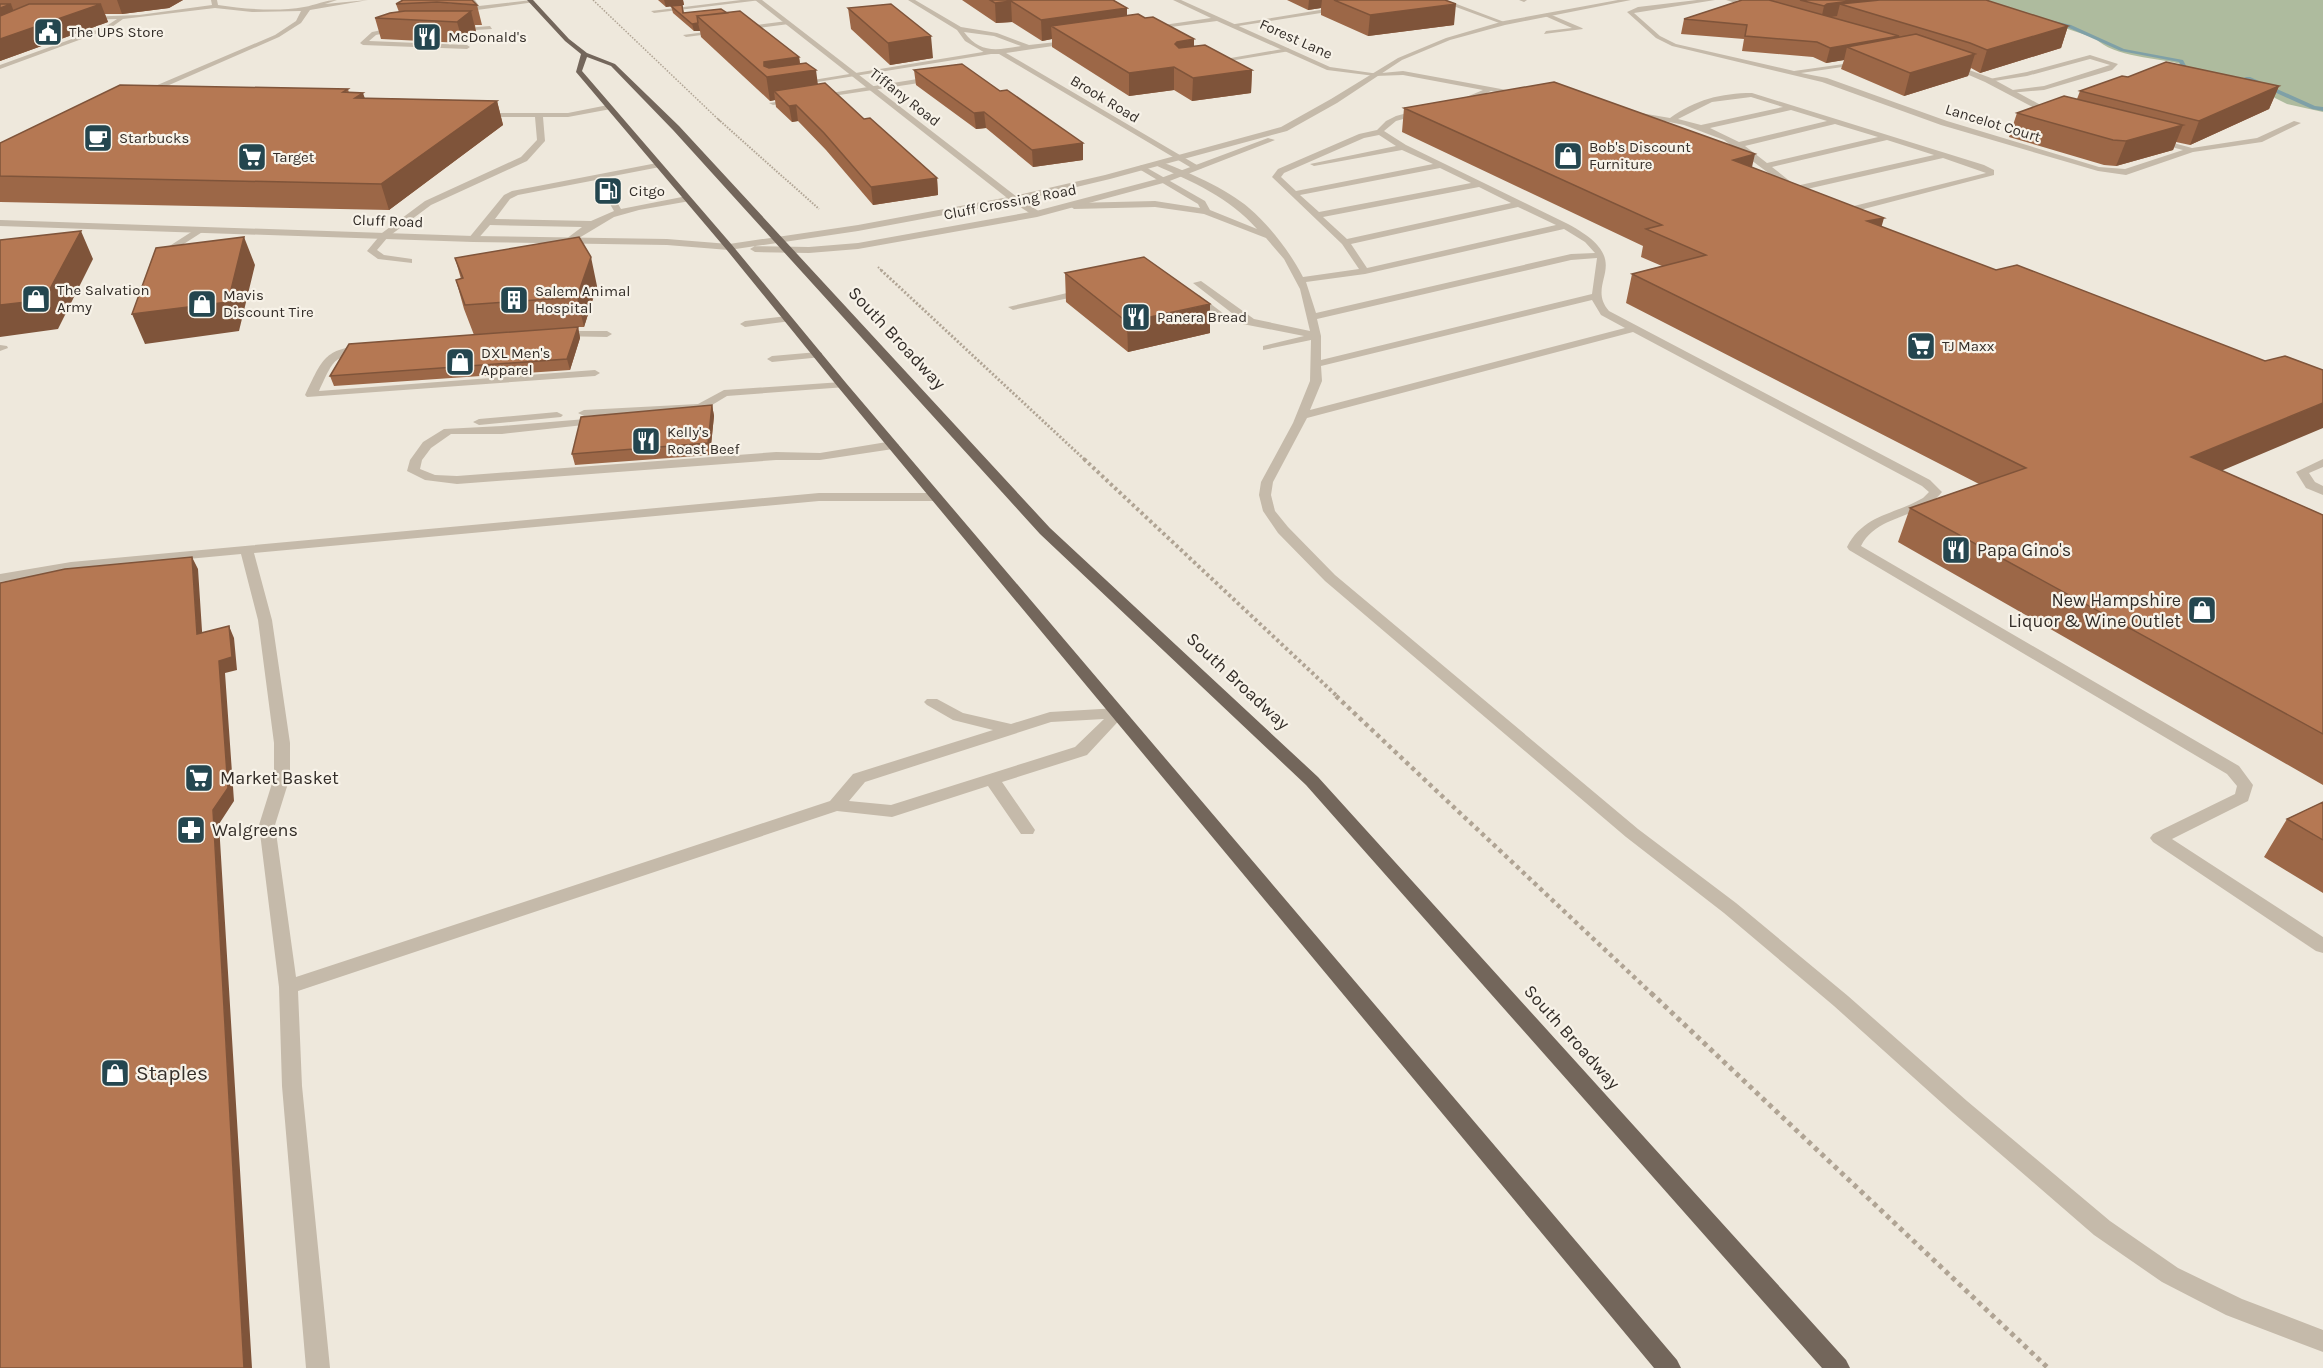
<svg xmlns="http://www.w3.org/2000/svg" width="2323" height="1368" viewBox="0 0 2323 1368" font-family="Karla,sans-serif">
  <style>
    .green { fill: #aebb9e }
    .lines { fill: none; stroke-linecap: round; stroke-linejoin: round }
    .stream { fill: #7fa0a7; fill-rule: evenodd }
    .path-far5 { stroke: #b0a494; stroke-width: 1.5; stroke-dasharray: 1.5 1.5; stroke-linecap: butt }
    .path-far4 { stroke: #b0a494; stroke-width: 2; stroke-dasharray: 1.5 1.5; stroke-linecap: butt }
    .path-far3 { stroke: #b0a494; stroke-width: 3; stroke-dasharray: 2 2; stroke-linecap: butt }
    .path-far2 { stroke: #b0a494; stroke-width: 4; stroke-dasharray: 3 3; stroke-linecap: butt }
    .path-far1 { stroke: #b0a494; stroke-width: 4.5; stroke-dasharray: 4 4; stroke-linecap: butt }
    .path { stroke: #b0a494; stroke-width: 5; stroke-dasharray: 4.5 4.5; stroke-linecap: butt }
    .service { fill: #c5baaa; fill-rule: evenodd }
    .minor { fill: #c5baaa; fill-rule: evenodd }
    .tertiary { fill: #c5baaa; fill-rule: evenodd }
    .primary { fill: #73665b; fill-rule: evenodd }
    .wall { fill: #9c6747 }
    .shaded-wall { fill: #7f543a }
    .building { fill: #b57853; stroke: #7f543a; stroke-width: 1.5 }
    .labels { text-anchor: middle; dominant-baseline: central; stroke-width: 4.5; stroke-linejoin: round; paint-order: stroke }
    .far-poi-label { font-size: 15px; fill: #332d28; stroke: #f7f2e8; text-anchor: start }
    .far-street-label { font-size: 15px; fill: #332d28; stroke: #f7f2e8 }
    .street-label { font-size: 18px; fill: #332d28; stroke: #f7f2e8 }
    .poi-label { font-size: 18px; fill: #332d28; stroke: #f7f2e8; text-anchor: start }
    .near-poi-label { font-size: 21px; fill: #332d28; stroke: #f7f2e8; text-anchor: start }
  </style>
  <rect width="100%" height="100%" fill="#eee8dc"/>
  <path class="green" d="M1980,0H2323V112L2287,104L2257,89L2181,76L2184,65C2158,57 2114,58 2095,38Z"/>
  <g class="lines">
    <path class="stream" d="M2045,19L2071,25L2124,49L2183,60L2192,77L2195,79L2188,80L2179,62L2121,51L2067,27L2043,22Z
      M2246,77H2250L2315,106L2323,107V111L2312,109L2248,80L2232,86L2229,84Z"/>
    <path class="path-far5" d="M593,0L720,121"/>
    <path class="path-far4" d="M718,119L819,209
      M878,267L882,271"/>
    <path class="path-far3" d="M881,270L1085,460"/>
    <path class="path-far2" d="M1084,459L1338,697"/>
    <path class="path-far1" d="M1336,696L1653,995"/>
    <path class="path" d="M1651,993L2048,1368"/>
    <path class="service" d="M211,0H217L218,5C245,9 277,12 304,7C316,5 325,0 337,0L325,4L368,0L310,10L301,23L279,37L144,96L141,92L275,35L296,21L301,11L252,12L215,8L123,19L109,29L0,69V65L105,27L117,19L87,20L85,17L139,15L212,5Z
      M469,0H475L479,6L532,0L535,2L477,10Z
      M741,0H761L654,13L651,11Z
      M1338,7L1340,10L1232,27L1229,25Z
      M1547,13L1582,28L1583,29L1544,34L1546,31L1572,28L1545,16Z
      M787,21L789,24L686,37L683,35Z
      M490,26L492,29L457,31L454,29Z
      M397,27L399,30L376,35L369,41L467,45L470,47L467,49L363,45L360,43L372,32Z
      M1288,48L1290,51L1211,64L1208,62Z
      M989,51L991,54L799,85L795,83Z
      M2090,55L2118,64L2112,70L2044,90L2009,93L2005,91L2044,86L2110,65L2090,59L2027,76L1988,82L1984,80L2027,72Z
      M1403,71L1523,93L1527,95L1523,97L1491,91L1460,105L1457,101L1483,90L1403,75L1375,76L1371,74Z
      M936,76L939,80L773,105L769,103Z
      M1752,93L1984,165L1994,170V175L1837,216L1834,215V211L1986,173L1943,158L1794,192L1724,140L1684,125L1625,113L1629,111L1670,118C1695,100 1721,93 1752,93ZM1751,97L1783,107L1701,125L1678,119L1712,102ZM1791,110L1827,121L1739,142L1710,128ZM1835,124L1878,137L1767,163L1745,146ZM1887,140L1934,155L1796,186L1772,167Z
      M608,105L612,107L611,109L568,117H543L545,141L527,161L431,205L388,237L377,250L384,255L412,259V263L378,259L367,251L382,233L425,201L521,157L537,140L535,117H477V113H568Z
      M1422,109L1426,111L1425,113L1396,121L1384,131L1406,145L1568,224C1639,262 1583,281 1609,311L1930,480L1942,492C1921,519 1877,514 1861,546L2239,766L2253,785L2248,801L2172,839L2323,937V953L2316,951L2153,842L2150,838L2153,834L2235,794L2237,786L2227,774L1849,550L1847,547C1864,514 1894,515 1923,498L1929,492L1922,486L1633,332L1307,418L1273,482L1271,495L1275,511L1288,527L1335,575L1638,829L1736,903L1848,996L1967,1101L2110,1221L2178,1268L2242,1299L2323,1330V1352L2226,1315L2162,1282L2094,1235L1953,1113L1834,1006L1724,913L1626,837L1325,581L1278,533L1263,511L1259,495L1261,482L1293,423L1310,381L1311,340L1263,350V346L1304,336L1217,319L1190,297L1199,295L1224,314L1237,317L1193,283L1201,281L1254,319L1310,331L1300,289L1284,259L1266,238L1204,214L1155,207L1074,209L1070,206L1074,203L1155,201L1200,208L1198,204L1139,169L1138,167L1142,165L1205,201L1210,210L1257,229C1229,197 1193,182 1155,165L1154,163L1158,161C1183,169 1229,190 1249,208C1270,226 1290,252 1303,277L1359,269L1342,244L1272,177L1278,169L1359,134L1377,130L1386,121L1396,116ZM1379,135L1396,146L1310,164L1314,166L1402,150L1433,164L1296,191L1281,177L1284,173L1364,138ZM1440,168L1471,183L1319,212L1300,195ZM1479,187L1511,203L1347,239L1323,217ZM1518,207L1556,225L1367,268L1351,244ZM1564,229L1585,242L1595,253L1571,254L1316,313L1306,282L1365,274ZM1597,258L1592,294L1321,360V336L1317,319L1571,260ZM1592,300L1601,315L1625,328L1310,410L1322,381L1321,366Z
      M657,163L661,165L660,167L603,178L621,209L687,196L690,197V201L639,210L614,217L569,244L566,243V239L582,227L490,225L476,241L468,239L504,195L512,191ZM596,180L614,211L591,221L495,219L510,199L518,195Z
      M199,227L207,229L162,258L154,256Z
      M1084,289L1088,290V294L1013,310L1008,307Z
      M787,316L791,317V321L745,327L740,324L745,321Z
      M560,331H607L612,334L607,337L556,336L555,334Z
      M0,345L7,346L8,348L0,351Z
      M366,345L371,348L370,350C332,359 336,355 319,391L595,370L600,373L595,376L307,397L305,395C323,359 323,349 366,345Z
      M818,352L822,353V357L772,362L767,359L772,356Z
      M842,382L846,383V387L727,396L707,408L684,415L680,414L679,410L584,416L578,413L584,410L698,404L724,390Z
      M557,412L563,415L561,417L479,425L473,422L479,419Z
      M598,418L604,421L602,423L502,434H451L431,448L422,460L420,469L435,475L457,476L776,452L820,453L893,441L899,445L893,449L820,460H776L457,484L425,480L407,471L410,460L423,442L444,429L502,426Z
      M2323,459V467L2309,473L2315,482L2323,486V495L2306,488L2296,472Z
      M819,493H936L942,497L936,501H819L254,553L272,620L290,743V777L275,825L296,977L830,801L853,774L993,730L953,720L927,705L924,702L927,699H937L963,713L1011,724L1050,712L1118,708L1126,713L1087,755L1002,782L1035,830L1033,834H1021L988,786L892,817L837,811L298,991L302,1086L330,1368H306L282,1086L279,987L259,825L274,777V743L258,620L241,554L71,570L0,582V574L71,562ZM1104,719L1075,747L891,805L849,801L865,782L1051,722Z"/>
    <path class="minor" d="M755,0H762L1017,197L1040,212V216H1034L1011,201Z
      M908,0H915L961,27L997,33L1029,45L1075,40L1073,43L1006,53L1202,168L1195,170L999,54H987L965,41L957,30ZM964,32L994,36L1021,46C997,50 980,54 964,32Z
      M1173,0H1181L1330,67L1379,74L1375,76L1327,70L1217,21L1148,30L1150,27L1211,18Z
      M1437,0H1446L1507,23L1502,24Z
      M1519,0H1527L1524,2Z
      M1697,0H1715L1634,13L1660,36L1676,44L1794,71L1865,61L1863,64L1801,73L1827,78L1947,121L2099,167L2125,169L2183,150L2152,142V138H2155L2192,148L2257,138L2294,121L2301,123L2262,142L2193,152L2126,175L2098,171L1941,125L1822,82L1672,46L1656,38L1627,12L1638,7Z
      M1726,0H1736L1758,7L1755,9Z
      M1950,63L1991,78L2057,114L2050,116L1985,82L1948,66Z"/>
    <path class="tertiary" d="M1618,0H1631L1505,25L1450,40L1402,60L1337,103L1287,131L1110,179L1014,202L858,231L729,250L667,245L473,242L0,226V220L473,236L667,239L729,244L858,225L1014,196L1105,175L1281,127L1331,99L1398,58L1446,38L1504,21Z
      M1268,138L1275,140L1167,182L1037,217L858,249L809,253L755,252L750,249L755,246L809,247L858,243L1036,211L1161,178Z"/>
    <path class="primary" d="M527,0H533L569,39L587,53L615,64L679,126L1050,528L1318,777L1846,1360L1850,1368H1822L1306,785L1040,534L673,130L611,66L587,57L582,71L732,245L846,383L1677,1360L1681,1368H1654L838,387L726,249L576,72L581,54L565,41Z"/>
  </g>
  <path class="wall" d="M0,0H183L169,8L122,14H105L108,22L0,61Z
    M403,0L477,5L482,25H475L476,32L463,43L381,39L375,18L399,12L396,4Z
    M658,0H683L684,5H682L684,13H727L799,57L800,64L818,84L864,119L937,178L938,195L873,205L826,150L798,121L792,122L776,107L775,100L770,101L701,37L700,31H694L673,13L671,6L666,7Z
    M962,0H1113L1127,8V16L1194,46L1252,70L1251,93L1192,101L1174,90L1129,96L1052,47V39L1042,41L1012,22L996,23Z
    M1287,0H1445L1454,25L1368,36L1321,15V8L1308,10Z
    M1742,0H1874L1872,1L2068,26L2061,48L1980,73L1971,68L1968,76L1904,96L1841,69L1844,60L1826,63L1813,57L1742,51L1744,39L1681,34L1684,19Z
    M848,8L933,58L890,65L851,29Z
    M914,70L1000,91L1083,143V160L1033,167L986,128L976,129L916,85Z
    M2279,86L2269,109L2190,145L2176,142L2173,150L2116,166L2104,165L2009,137L2017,113L2077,99L2080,91Z
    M348,89L349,93L365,98L497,101L503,125L389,210L0,202V143Z
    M1404,108L1752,167L1882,227L2223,471L2323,515V785L1898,542L1910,508L1979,484L1626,303L1632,274L1662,266L1641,257L1643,246L1402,132Z
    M455,258L597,286L584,327H578L580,338L570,370L334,386L330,376L474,335L464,309L456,280L461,279Z
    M1065,273L1210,333L1128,352L1066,302Z
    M712,405L714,416L710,455L575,465L572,454Z
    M2323,802V893L2264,857L2287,819Z"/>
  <path class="shaded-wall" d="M117,0H183L169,8L122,14Z
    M664,0H683L684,5H682L684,17L682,5L666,7Z
    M1309,0H1322L1321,8L1308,10Z
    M1849,0H1874L1853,8L1840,4L1837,16L1824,18L1821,20L1824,6L1827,4Z
    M1011,1L1012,22L996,23L995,3Z
    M11,4L18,22L0,29V8Z
    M101,4L108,22L0,61V39Z
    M1456,4L1454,25L1368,36L1370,15Z
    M1127,8V28L1051,26L1052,39L1042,41L1041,20Z
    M471,11L476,32L463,43L457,22Z
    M698,23L700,31H694L692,24Z
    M2068,26L2061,48L1980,73L1987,50Z
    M931,36L933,58L890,65L888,43Z
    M1899,36L1895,51L1847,47L1844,60L1826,63L1830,48Z
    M1194,39V61L1175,44L1177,42Z
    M1975,54L1968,76L1904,96L1910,73Z
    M799,57L801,72L816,70L819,93L774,91L775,100L770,101L764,62Z
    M1174,67V90L1129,96V73Z
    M1252,70L1251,93L1192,101L1193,78Z
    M2279,86L2269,109L2190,145L2199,121Z
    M363,93L371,116L355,98Z
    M497,101L503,125L389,210L381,184Z
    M796,105L798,121L792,122L789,106Z
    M984,112L986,128L976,129L974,113Z
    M2183,125L2173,150L2116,166L2126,141Z
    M1083,143V160L1033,167L1032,150Z
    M1755,154L1749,180L1733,160Z
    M937,178L938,195L873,205L871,187Z
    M1884,218L1876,246L1867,221Z
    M81,231L93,259L58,329L0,337V305Z
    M244,237L255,265L239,331L145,344L132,314Z
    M591,257L597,286L584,327L577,297Z
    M1210,304V333L1128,352L1127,322Z
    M578,327L580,338L570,370L567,359Z
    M2323,403V428L2176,490L2191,457Z
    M712,405L714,416L710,455L708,443Z
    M192,557L198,569L203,646L197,634Z
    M229,626L234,638L237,670L225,673L234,801L219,824L252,1368H244L213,810L219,661Z"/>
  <path class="building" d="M403,0H472L477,5L437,2L396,4Z
    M990,0H1113L1127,8L1041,20L1011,1L995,3Z
    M1334,0H1445L1456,4L1370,15Z
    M1742,0H1769L1899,36L1830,48L1817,42L1745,36L1747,25L1684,19Z
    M1800,0H1850V1L1827,4L1824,6Z
    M1880,0H1986L2068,26L1987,50L1970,43L1840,4Z
    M0,4H11L0,8Z
    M29,4H101L0,39V16Z
    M891,4L931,36L888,43L848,8Z
    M682,5L683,13L721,9L727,13L697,16L698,23L692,24L671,6Z
    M405,11H471L457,22L375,18L390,13Z
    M740,11L799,57L764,62V66L769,68L806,63L816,70L767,77L697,16Z
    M1138,14L1145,18L1153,17L1194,39L1177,42L1175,44L1179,48L1205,45L1252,70L1193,78L1174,67L1129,73L1051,26Z
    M1916,34L1975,54L1910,73L1847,47Z
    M2166,62L2279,86L2199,121L2080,91L2122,76L2128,77Z
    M962,64L1000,91L1007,90L1083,143L1032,150L984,112L974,113L914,70Z
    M1554,82L1755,154L1733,160L1884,218L1867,221L1996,270L2017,265L2265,361L2285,356L2323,370V403L2191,457L2323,515V734L1910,508L2026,468L1632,274L1706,255L1646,229L1662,225L1404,108Z
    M825,83L864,119L870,118L937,178L871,187L824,133L796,105L789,106L774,91Z
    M120,85L348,89L343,92L363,93L355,98L497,101L381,184L0,176V143Z
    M2064,96L2183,125L2126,141L2113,140L2017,113Z
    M81,231L44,300L0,305V240Z
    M244,237L228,302L132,314L156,248Z
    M579,237L591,257L577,297L465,305L456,280L463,278L455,258Z
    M1144,257L1210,304L1127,322L1065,273Z
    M578,327L567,359L330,376L349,344Z
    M712,405L708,443L572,454L581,417Z
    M192,557L197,634L229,626L232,657L219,661L228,788L213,810L244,1368H0V583L65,569Z
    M2323,802V840L2287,819Z"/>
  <defs>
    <g id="civic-square" transform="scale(1.5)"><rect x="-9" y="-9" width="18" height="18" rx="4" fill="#24464f" stroke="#f7f2e8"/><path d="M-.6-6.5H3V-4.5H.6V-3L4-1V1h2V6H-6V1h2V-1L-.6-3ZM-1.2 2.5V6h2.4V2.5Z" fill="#fff"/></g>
    <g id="restaurant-square" transform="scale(1.5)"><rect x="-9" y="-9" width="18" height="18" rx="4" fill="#24464f" stroke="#f7f2e8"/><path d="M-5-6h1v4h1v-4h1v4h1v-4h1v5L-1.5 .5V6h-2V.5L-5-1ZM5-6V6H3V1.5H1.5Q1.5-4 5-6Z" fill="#fff"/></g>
    <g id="cafe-square" transform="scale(1.5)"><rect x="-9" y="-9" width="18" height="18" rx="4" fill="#24464f" stroke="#f7f2e8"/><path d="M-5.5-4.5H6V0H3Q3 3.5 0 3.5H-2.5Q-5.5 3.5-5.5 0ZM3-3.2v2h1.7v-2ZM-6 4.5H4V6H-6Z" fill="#fff"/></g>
    <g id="shop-square" transform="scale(1.5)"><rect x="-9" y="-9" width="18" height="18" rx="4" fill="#24464f" stroke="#f7f2e8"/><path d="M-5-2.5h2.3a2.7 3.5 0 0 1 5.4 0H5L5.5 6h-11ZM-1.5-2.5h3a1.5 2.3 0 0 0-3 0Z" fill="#fff"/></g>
    <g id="supermarket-square" transform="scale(1.5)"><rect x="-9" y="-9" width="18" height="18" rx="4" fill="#24464f" stroke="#f7f2e8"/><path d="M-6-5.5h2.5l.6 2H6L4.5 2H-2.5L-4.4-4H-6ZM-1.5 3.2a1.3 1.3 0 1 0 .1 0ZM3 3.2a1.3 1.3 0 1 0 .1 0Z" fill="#fff"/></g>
    <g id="fuel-square" transform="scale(1.5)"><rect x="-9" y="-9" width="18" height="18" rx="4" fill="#24464f" stroke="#f7f2e8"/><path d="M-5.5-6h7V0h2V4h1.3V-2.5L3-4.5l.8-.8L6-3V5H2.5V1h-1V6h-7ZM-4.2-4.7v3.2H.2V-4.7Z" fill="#fff"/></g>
    <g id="building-square" transform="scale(1.5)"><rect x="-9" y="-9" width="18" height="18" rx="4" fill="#24464f" stroke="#f7f2e8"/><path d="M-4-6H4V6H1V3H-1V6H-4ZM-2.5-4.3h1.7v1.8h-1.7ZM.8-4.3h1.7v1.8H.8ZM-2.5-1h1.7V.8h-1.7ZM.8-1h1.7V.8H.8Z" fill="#fff"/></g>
    <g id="pharmacy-square" transform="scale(1.5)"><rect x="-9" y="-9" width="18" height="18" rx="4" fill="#24464f" stroke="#f7f2e8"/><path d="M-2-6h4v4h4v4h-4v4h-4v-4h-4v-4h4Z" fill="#fff"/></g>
  </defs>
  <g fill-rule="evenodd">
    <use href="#civic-square" x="48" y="32"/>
    <use href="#restaurant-square" x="427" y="37"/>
    <use href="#cafe-square" x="98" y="138"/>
    <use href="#shop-square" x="1568" y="156"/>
    <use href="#supermarket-square" x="252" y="157"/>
    <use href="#fuel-square" x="608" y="191"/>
    <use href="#shop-square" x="36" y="299"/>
    <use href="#building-square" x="514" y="300"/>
    <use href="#shop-square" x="202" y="304"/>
    <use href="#restaurant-square" x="1136" y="317"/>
    <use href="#supermarket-square" x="1921" y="346"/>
    <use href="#shop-square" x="460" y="362"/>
    <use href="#restaurant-square" x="646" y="441"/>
    <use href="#restaurant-square" x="1956" y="550"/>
    <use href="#shop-square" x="2202" y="610"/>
    <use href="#supermarket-square" x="199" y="778"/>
    <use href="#pharmacy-square" x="191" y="830"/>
    <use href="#shop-square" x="115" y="1073"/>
  </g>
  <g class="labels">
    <g class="far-poi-label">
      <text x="69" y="32">The UPS Store</text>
      <text x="448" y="37">McDonald's</text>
      <text x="119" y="138">Starbucks</text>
      <text x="1589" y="147">Bob's Discount<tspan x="1589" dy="17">Furniture</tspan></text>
      <text x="273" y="157">Target</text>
      <text x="629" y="191">Citgo</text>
      <text x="57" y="290">The Salvation<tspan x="57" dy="17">Army</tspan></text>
      <text x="535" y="291">Salem Animal<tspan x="535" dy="17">Hospital</tspan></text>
      <text x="223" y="295">Mavis<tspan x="223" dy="17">Discount Tire</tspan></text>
      <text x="1157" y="317">Panera Bread</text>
      <text x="1942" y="346">TJ Maxx</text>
      <text x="481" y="353">DXL Men's<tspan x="481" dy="17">Apparel</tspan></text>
      <text x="667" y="432">Kelly's<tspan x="667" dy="17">Roast Beef</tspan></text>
    </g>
    <g class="far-street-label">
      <text transform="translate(1296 39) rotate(24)">Forest Lane</text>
      <text transform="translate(905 97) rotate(38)">Tiffany Road</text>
      <text transform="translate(1105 99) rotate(31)">Brook Road</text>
      <text transform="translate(1993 123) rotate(17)">Lancelot Court</text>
      <text transform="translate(1010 202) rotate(-11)">Cluff Crossing Road</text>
      <text transform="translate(388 221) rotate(2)">Cluff Road</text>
    </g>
    <g class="street-label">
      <text transform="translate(897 338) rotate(47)">South Broadway</text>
      <text transform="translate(1238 681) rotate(43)">South Broadway</text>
      <text transform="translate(1572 1037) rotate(48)">South Broadway</text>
    </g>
    <g class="poi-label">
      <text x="1977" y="550">Papa Gino's</text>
      <text x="2181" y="600" text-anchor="end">New Hampshire<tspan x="2181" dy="21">Liquor &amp; Wine Outlet</tspan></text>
      <text x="220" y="778">Market Basket</text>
      <text x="212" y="830">Walgreens</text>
    </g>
    <g class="near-poi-label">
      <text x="136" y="1073">Staples</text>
    </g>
  </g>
</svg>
